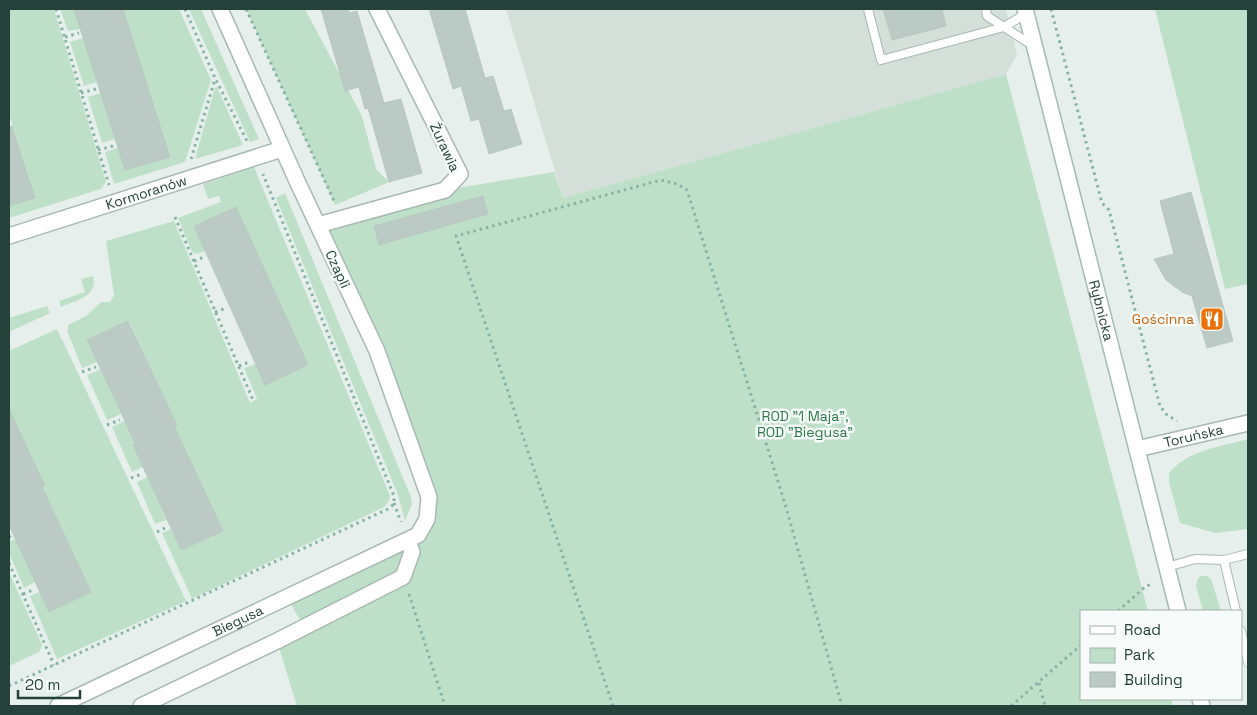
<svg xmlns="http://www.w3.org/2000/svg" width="1257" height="715" viewBox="0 0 1257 715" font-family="'Space Grotesk',sans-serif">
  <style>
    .built { fill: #d4dfda }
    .green { fill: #bfe0c8 }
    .building { fill: #bbcac4; stroke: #b8c9c2 }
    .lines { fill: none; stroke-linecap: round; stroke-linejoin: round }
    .service-casing { stroke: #a8b8b2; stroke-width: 10 }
    .minor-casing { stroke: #a8b8b2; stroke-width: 18 }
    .tertiary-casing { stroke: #a8b8b2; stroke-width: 18 }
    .secondary-casing { stroke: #a4bbb3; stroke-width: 18 }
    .path { stroke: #86b3a5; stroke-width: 3; stroke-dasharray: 2.5 4; stroke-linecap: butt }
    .service { stroke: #fff; stroke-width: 8 }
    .minor { stroke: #fff; stroke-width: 15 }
    .tertiary { stroke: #fff; stroke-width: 15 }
    .secondary { stroke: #fff; stroke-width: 15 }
    .labels { text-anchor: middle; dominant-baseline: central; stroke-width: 5; stroke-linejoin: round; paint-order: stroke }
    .street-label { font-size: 14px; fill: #24423a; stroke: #f7fbf9 }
    .food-label { font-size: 14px; fill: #c56008; stroke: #f7fbf9; text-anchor: end }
    .park-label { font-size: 14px; fill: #2d7a4b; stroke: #f7fbf9 }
  </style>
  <rect width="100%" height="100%" fill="#e6efeb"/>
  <path class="built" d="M506,9H1006L1017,55L1006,74L563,198Z"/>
  <path class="green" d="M9,9H54L106,182L101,189L9,218V206L35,197L9,114Z
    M60,9H74L81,29L68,31Z
    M123,9H179L211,80L185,162L114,184L105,152L118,148L125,170L170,156Z
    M189,9H201L259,139L250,142Z
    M246,9H305L362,116L376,169L389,182L335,205Z
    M1155,9H1248V284L1225,289Z
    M84,38L97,82L84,86L70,42Z
    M1006,74L1148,611H1081V699H1171L1173,706H297L277,641L304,627L287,597L418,535L429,497L318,225L445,190L554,172L563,198Z
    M217,87L243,145L195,159L215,88Z
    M101,93L115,139L102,143L88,97Z
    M254,167L390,496L389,501L384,507L192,599L162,533L171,529L181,550L222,530L174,426L177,425L129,321L87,340L97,362L82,368L67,331L68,330V325L86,316L101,302H110L114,295L106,241L174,221L250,403L257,399L244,368L256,364L265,384L307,365L236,207L194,226L205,251L197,254L192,252L178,218L221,202L219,196L208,199L203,184Z
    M285,193L411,497L412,504L405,521L398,495L276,198Z
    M93,276C99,296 75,301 61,307L59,301L85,292L81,279Z
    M47,306L50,313L9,332V318Z
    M57,329L186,601L57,659L30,596L40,592L49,612L91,592L42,487L45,486L9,409V351Z
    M101,369L121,414L107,420L87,375Z
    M125,421L143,467L132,472L112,427Z
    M1248,439V529L1215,533L1180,523L1169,482V473C1188,450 1220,447 1248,439Z
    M148,477L166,520L155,524L137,482Z
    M15,539L35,582L24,588L9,553V542Z
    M9,572L42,645L39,652L9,666Z
    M1201,576H1207L1211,579L1221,611H1203L1196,586L1198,578Z"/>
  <path class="building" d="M74,9H123L170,157L125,170Z
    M321,9H348L349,13L357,11L384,103L401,99L422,173L389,182L368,108L365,109L359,87L345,91Z
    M429,9H465L485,78L493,76L504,111L511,109L522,144L489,154L479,119L471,121L461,86L453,89Z
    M883,9H942L946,26L892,40Z
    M12,126L35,198L9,206V127Z
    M1191,192L1233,341L1207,348L1192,296L1182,292L1166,280L1154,259L1174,254L1160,201Z
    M483,196L488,214L379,245L374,226Z
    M236,207L308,365L265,385L194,226Z
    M128,321L177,425L174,426L223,531L181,550L133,445L135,444L125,421L87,340Z
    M9,409L45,486L42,487L91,592L49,612L9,525Z"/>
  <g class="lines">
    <g class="service-casing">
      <path id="service" d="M868,9L881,60L1004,27L1027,13
        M986,9L987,16L1032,45
        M1224,560L1248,554
        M1167,567L1195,559L1224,560L1236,611
        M1241,631L1248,662"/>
    </g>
    <g class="minor-casing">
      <g id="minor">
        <path d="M318,225L445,190L460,174L377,9"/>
        <path id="s1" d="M9,236L282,149"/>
        <path d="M141,706L277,641L403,577L412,552L408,541"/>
      </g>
    </g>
    <g class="tertiary-casing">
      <g id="tertiary">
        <path id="s2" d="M1137,449L1248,423"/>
        <path id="s3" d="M58,706L418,535L427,519L429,497L377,351L297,181L220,9"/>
      </g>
    </g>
    <g class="secondary-casing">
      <g id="secondary">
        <path id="s4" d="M1025,9L1178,611"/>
        <path d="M1200,699L1202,706"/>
      </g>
    </g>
    <path class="path" d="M56,9L109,185
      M185,9L215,78L247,141
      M246,9L335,203
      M1051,9L1102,203L1109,210L1160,406L1166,414L1177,421
      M65,37L79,33
      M81,93L96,89
      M98,150L113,146
      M191,159L215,79
      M175,217L253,400
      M194,261L204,257
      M215,312L226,308
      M239,366L251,361
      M82,372L96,367
      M107,425L120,420
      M131,478L142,474
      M394,503L401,522
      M157,532L167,527
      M9,537L11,536
      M9,563L54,665
      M23,594L35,589
      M409,594L445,706
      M1118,611L1146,586L1153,584
      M1039,683L1045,706
      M9,686L388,509L394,504V496L263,174
      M613,706L456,236L661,180L677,184L687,190L786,507L842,706
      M1011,706L1081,645"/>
    <use href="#service" class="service"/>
    <use href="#minor" class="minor"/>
    <use href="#tertiary" class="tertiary"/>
    <use href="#secondary" class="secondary"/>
  </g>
  <defs>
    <g id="restaurant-square" transform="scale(1.25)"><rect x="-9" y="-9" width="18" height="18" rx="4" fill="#e8710a" stroke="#f7fbf9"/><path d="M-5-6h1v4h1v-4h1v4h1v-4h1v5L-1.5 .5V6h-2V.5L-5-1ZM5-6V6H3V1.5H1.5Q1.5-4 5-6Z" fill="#fff"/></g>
  </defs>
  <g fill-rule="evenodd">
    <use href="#restaurant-square" x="1212" y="319"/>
  </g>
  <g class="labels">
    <g class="street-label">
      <text transform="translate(445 147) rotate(65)">Żurawia</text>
      <text stroke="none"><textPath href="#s1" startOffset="144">Kormoranów</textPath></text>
      <text transform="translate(338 269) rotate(65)">Czapli</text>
      <text stroke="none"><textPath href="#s4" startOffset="311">Rybnicka</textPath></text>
      <text stroke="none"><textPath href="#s2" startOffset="58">Toruńska</textPath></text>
      <text stroke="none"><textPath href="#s3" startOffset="199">Biegusa</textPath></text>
    </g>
    <g class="food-label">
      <text x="1194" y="319">Gościnna</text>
    </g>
    <g class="park-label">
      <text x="805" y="416">ROD "1 Maja",<tspan x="805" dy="16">ROD "Biegusa"</tspan></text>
    </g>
  </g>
  <rect width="1257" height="715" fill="none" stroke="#24423a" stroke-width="20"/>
  <rect x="1080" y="610" width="162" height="90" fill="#f7fbf9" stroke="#a3b1ad"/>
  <rect x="1090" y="626" width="25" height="8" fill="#ffffff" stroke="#a3b1ad"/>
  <text x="1124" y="635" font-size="15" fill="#24423a">Road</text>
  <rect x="1090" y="648" width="25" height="15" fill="#bfe0c8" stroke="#a3b1ad"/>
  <text x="1124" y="660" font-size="15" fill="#24423a">Park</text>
  <rect x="1090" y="672" width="25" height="15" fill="#bbcac4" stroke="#a3b1ad"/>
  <text x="1124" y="685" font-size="15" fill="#24423a">Building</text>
  <path d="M18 690v8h62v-8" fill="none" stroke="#24423a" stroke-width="2.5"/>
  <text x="25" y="690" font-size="15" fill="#24423a" stroke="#f7fbf9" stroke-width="4" paint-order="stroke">20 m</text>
</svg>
